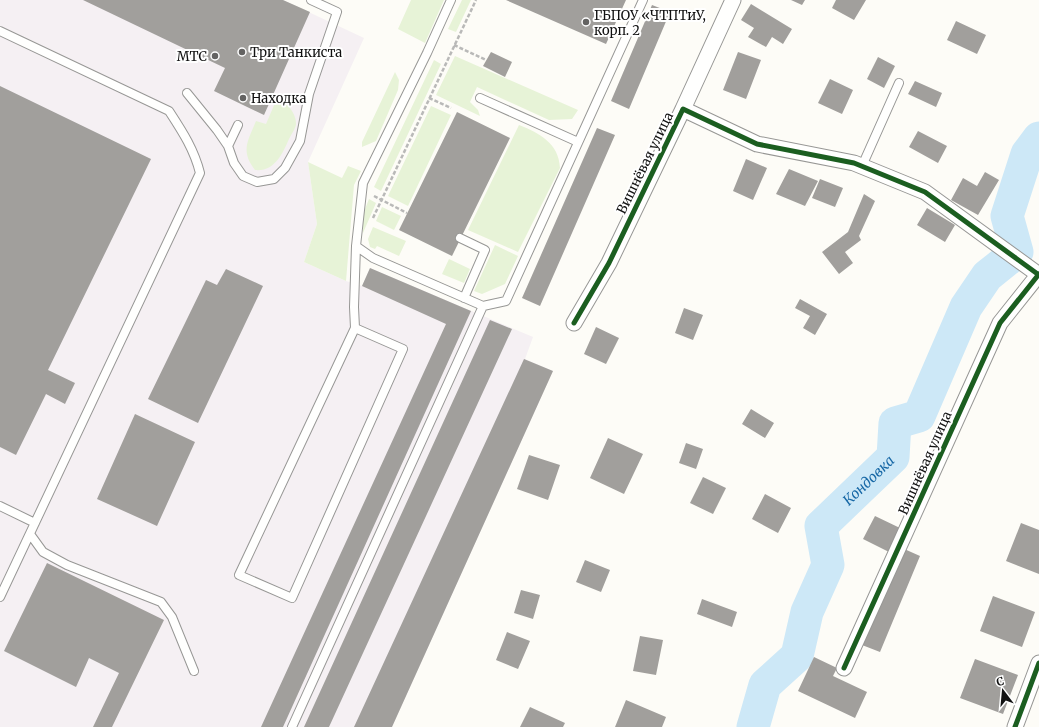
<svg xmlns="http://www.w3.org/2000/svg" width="1039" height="727" viewBox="0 0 1039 727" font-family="Merriweather,serif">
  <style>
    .industrial { fill: #f5f0f3 }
    .green { fill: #e7f3d7 }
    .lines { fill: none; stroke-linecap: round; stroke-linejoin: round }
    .river { stroke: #cde8f7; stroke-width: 33 }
    .building { fill: #a19f9c }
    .lane-casing { stroke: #979795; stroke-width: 10 }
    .street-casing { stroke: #979795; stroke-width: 17 }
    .path { stroke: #b9b9b8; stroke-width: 2.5; stroke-dasharray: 4 2; stroke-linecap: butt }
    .lane { stroke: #fffffe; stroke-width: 8 }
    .street { stroke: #fffffe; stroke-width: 15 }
    .cycleway-casing { stroke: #fff; stroke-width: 8 }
    .cycleway { stroke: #1b5e20; stroke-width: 5 }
    .poi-dot { fill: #646362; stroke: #fff; stroke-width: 1.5 }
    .labels { text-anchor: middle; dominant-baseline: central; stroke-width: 4; stroke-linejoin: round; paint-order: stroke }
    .poi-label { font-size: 13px; fill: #111; stroke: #fff; text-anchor: start }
    .street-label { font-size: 13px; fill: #111; stroke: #fff }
    .water-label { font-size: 14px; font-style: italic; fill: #1768a6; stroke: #fff }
  </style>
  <rect width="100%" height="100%" fill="#fdfcf7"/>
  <path class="industrial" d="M0,0H283L364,38L308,162L317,224L304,262L346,281L362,286L370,268L533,337L525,359L553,371L392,727H0Z"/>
  <path class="green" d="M411,0H444L425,43L398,29Z
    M462,0H471L456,32L448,29Z
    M455,56L578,110L572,119L549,120L477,87L470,102L478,110L480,116L436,95Z
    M434,60L441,64L381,191L374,187Z
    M395,72L399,80L398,90L376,141L362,147V142Z
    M278,96C286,103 297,113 296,125C295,129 291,135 289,139C282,155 274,172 255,170C240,151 248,141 256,121L266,124Z
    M431,106L451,115L408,206L388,196Z
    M519,125C539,133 559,143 560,168L518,252L468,230Z
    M308,162L342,178L348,166L361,171L354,185L346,281L304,262L317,224Z
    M369,199L376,203L363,233V214Z
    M382,207L401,216L394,230L376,221Z
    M373,227L406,241L399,256L377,246L375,249L370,247L368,239Z
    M495,245L518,256L505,284L482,294L474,291Z
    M449,259L470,269L464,283L442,274Z"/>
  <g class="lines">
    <path class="river" id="s1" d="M753,727L765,685L797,656L807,612L828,565L821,526L893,457L895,423L919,416L966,307L987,276L1017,252L1007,216L1027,154L1039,138"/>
  </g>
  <path class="building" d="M83,0H283L310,12L264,115L214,91L225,68Z
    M506,0H626L606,44Z
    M791,0H805L802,5Z
    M836,0H866L854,20L832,8Z
    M751,4L792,29L783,44L772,37L766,47L748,37L754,28L741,20Z
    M652,5L670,12L629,109L611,101Z
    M956,21L986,35L977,54L947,40Z
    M491,52L512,62L505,77L483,66Z
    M738,52L761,60L746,99L723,90Z
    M878,57L895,66L884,88L867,79Z
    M830,79L853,90L842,114L818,103Z
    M915,81L942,93L936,107L908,94Z
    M0,86L151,159L48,370L75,383L65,404L46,394L16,455L0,447Z
    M457,112L510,138L452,256L399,230Z
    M597,128L615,135L540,306L522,298Z
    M918,131L947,146L938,163L909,147Z
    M746,159L767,168L753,200L733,191Z
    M789,169L818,181L805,206L776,194Z
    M985,172L999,180L978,215L951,200L963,178L977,186Z
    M820,179L843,188L835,207L812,198Z
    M864,194L875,201L859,236L861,240L845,252L853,263L839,274L822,252L848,232Z
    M927,208L955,225L945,242L917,225Z
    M370,268L471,311L283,727H261L446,324L362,286Z
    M226,269L263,286L198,423L148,399L206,280L217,285Z
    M800,299L827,314L815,335L803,328L810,316L795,308Z
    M684,308L703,315L693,340L675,333Z
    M490,320L512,329L329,727H304Z
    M596,327L619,338L606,364L584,354Z
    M524,359L553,371L392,727H354Z
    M751,409L774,423L765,438L742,424Z
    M135,414L195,442L157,526L97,499Z
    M608,438L643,454L624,494L590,478Z
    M686,443L703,449L696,469L679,463Z
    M529,455L560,465L548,500L517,489Z
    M703,477L726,488L713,514L690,503Z
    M765,494L791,508L778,533L752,519Z
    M875,516L900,528L889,552L863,539Z
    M1021,523L1039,530V574L1006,561Z
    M902,548L920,556L880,652L862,645Z
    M585,560L610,570L601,592L576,582Z
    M47,563L164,620L112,727H93L119,673L89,658L76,687L4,651Z
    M521,590L540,595L533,619L514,613Z
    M993,596L1035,612L1022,647L980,631Z
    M702,599L737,612L732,627L697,614Z
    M507,632L530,641L518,669L496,660Z
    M640,636L663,640L656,675L633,671Z
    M814,657L837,668L833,676L867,692L855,718L798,691Z
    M975,659L1018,675L1003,714L960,698Z
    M626,700L666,717L662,727H615Z
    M530,707L565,723L563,727H520Z"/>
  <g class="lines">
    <g class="lane-casing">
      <path id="lane" d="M451,0L427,53L363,183L356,246L373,258L483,306L506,301L643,0
        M0,31L169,111C182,131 194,149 200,173L0,597
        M187,93L217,130L228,146
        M480,98L578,142
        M238,125L228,146L234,163L243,176L257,182L274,179L285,168L300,141L309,94L337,12L311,0
        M862,166L899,83
        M460,238L485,250L464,298
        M355,328L239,575L292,598L403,349L355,328L354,307L356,246
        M0,506L35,523
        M30,534L43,552L67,565L161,602L172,617L194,671
        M292,727L483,306"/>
    </g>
    <g class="street-casing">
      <path id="street" d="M683,109L733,0
        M574,323L609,263L683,109L757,144L854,163L925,192L1039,275
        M844,668L1000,323L1039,274
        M1015,727L1039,663"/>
    </g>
    <path class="path" d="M454,45L486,60
      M429,98L451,108
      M374,196L407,213
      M373,218L476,0"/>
    <use href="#lane" class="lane"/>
    <use href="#street" class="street"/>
    <g class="cycleway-casing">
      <path id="cycleway" d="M574,323L609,263L683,109L757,144L854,163L925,192L1039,275
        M844,668L1000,323L1039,274
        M1015,727L1039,663"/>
    </g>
    <use href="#cycleway" class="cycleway"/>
  </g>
  <g class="poi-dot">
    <circle cx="586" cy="22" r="4"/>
    <circle cx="242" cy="52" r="4"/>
    <circle cx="215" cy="56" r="4"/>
    <circle cx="243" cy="98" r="4"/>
  </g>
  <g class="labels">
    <g class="poi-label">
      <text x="594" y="15">ГБПОУ «ЧТПТиУ,<tspan x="594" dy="15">корп. 2</tspan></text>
      <text x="250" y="52">Три Танкиста</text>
      <text x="207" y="56" text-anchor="end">МТС</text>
      <text x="251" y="98">Находка</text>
    </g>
    <g class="street-label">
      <text transform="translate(645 163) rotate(-64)">Вишнёвая улица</text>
      <text transform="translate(925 463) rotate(-66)">Вишнёвая улица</text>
    </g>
    <g class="water-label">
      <text stroke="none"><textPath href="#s1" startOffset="289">Кондовка</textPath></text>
    </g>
  </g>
  <g transform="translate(1003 691) rotate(344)" stroke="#ffffff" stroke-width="3" paint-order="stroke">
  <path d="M0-3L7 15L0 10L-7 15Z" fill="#111111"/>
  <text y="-6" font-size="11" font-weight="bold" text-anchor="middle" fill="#111111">С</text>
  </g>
</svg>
